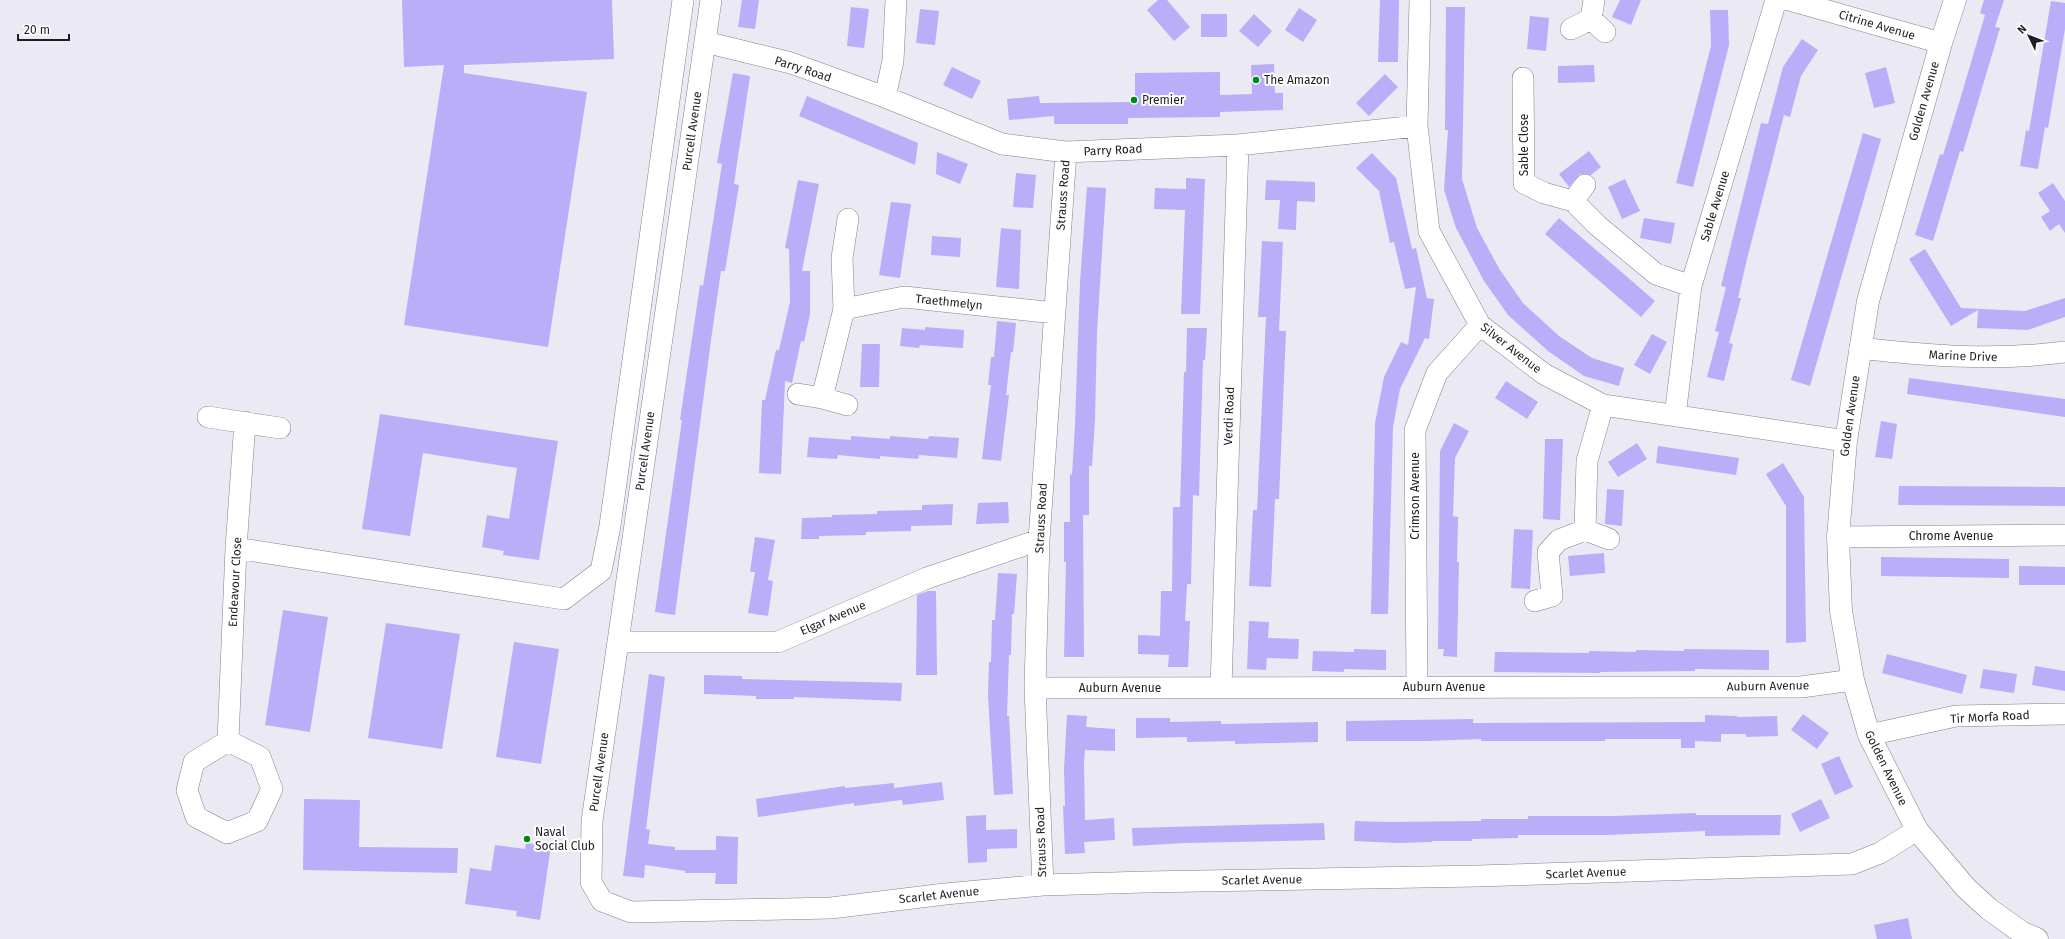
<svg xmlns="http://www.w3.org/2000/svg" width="2065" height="939" viewBox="0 0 2065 939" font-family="'Fira Sans',sans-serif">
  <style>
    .building { fill: #b9aef7 }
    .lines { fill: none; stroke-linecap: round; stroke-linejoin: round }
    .minor-casing { stroke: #83828b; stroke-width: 22 }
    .tertiary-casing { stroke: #83828b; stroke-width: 23 }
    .minor { stroke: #fff; stroke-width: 21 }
    .tertiary { stroke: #fff; stroke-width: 22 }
    .poi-dot { fill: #00870f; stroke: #fff; stroke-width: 1.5 }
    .labels { text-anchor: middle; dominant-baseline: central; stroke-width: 4; stroke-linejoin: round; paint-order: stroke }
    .street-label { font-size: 12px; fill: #1e1d21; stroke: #fff }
    .poi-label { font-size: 12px; fill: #1e1d21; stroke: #fff; text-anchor: start }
  </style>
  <rect width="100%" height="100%" fill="#ebeaf4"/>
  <path class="building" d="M402,0H612L614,59L464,65V73L587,92L548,347L404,325L444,65L404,67Z
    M742,0H759L755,29L738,27Z
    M1158,0H1167L1190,27L1174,41L1147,10Z
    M1380,0H1399L1398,62H1378Z
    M1620,0H1641L1631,25L1612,17Z
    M1984,0H2004L1995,27L2000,28L1963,152L1960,151L1933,241L1915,235L1940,154L1943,155L1959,103L1985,15L1980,13Z
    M2051,1L2065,3V29L2048,128L2045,127L2038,169L2020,166L2026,130L2029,131Z
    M851,7L869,9L864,48L847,46Z
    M1446,7H1465L1462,179L1477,228L1500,270L1523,303L1559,336L1592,358L1624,368L1619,386L1584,376L1548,351L1508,315L1484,281L1456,228L1444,190L1448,130H1445Z
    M1299,8L1317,20L1303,42L1285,30Z
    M920,9L939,11L935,45L916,43Z
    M1710,10H1728L1729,45L1693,187L1676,183L1711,46Z
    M1201,14H1227V37H1201Z
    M1254,14L1272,31L1258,47L1239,31Z
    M1530,16L1549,18L1546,51L1527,49Z
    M1802,39L1818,50L1801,76L1790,117L1784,115L1747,259L1738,298H1741L1729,343L1733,344L1724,381L1707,377L1719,332L1715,331L1726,287L1721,286L1732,241L1761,123L1768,124L1783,67Z
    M1274,64L1275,93H1283V110L1220,112V117L1128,118V124H1054V116L1009,120L1007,99L1039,96L1040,103L1135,102V73L1220,72V95L1252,94L1251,65Z
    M1594,65L1595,82L1558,83V66Z
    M952,67L981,81L972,99L943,85Z
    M1886,67L1895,103L1874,108L1865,73Z
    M733,73L750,76L734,184L739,185L725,271H721L711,340L675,615L655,612L682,420H680L687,372L700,285L703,286L713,222L722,164L717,163Z
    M1385,74L1398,87L1369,116L1356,103Z
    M807,96L918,143L915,165L799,116Z
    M1863,133L1881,139L1810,386L1791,380Z
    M1589,151L1601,167L1591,175L1580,174L1569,187L1559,174Z
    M937,152L968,164L960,184L936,174Z
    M1372,153L1396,178L1412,249L1416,248L1427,298L1434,299L1429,339L1425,338L1400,389L1393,427L1388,614H1371L1375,423L1384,377L1401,342L1408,345L1416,287L1405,289L1394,242L1390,243L1379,191L1356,168Z
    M1016,173L1036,175L1033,208L1013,207Z
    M1186,178L1205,179L1200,314H1181L1185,210L1154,209L1155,188L1186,189Z
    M1625,179L1640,211L1622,219L1608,187Z
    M798,180L819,184L802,271H810V314L804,342L801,341L792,383L785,381L781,474L759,473L762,400H765L776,350H779L790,302L789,249L785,248Z
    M1266,180L1315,182V202L1297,201L1296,230L1278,229L1280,200H1265Z
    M2053,183L2065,201V233L2059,224L2050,231L2041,217L2050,211L2038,193Z
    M1087,187L1106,188L1097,332L1095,419L1092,466H1089V515H1083L1084,657H1064L1066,562H1064V522H1070V474L1072,475L1075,425L1080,282Z
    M891,202L911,204L900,278L879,275Z
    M1559,218L1655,301L1641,317L1545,234Z
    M1644,218L1675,223L1671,244L1640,238Z
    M1001,228L1021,230L1019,289L996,287Z
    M932,236L961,238L960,257L931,255Z
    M1262,241L1283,242L1279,331H1286L1279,499H1275L1271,587L1249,586L1253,510H1257L1266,317H1258Z
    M1925,249L1961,308L2025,311L2065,298V317L2028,330L1977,328L1978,310L1951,326L1909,259Z
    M997,321L1016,323L1013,352H1011L1006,395H1009L1001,461L982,459L991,385H988L991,357H994Z
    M925,327L964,330L963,348L920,345L919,348L900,346L902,328L925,330Z
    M1187,328H1207L1205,360H1203L1199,496L1193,495L1191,584H1187L1185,621H1190L1188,667H1168L1169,655L1138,654V635L1160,636L1161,591H1172L1173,507H1180L1184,372H1186Z
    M1652,334L1667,342L1650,374L1634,365Z
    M862,344H880L879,387H860Z
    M1909,378L2065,399V417L1907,394Z
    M1506,381L1538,402L1527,419L1495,398Z
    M380,414L558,441L539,560L503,555L504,551L482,547L487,515L509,519L517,468L423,453L410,536L362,529Z
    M1881,421L1897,424L1892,459L1875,457Z
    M1454,423L1469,431L1455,458L1453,516L1458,517L1457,562H1459L1457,657L1443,656L1444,649H1438L1440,451Z
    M851,436L890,439V436L928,439L929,436L959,438L957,458L919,455L918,459L880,456V459L838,455L837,459L807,457L809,437L851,440Z
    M1545,439H1563L1560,520L1543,519Z
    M1637,443L1647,459L1618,477L1608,462Z
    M1658,446L1739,458L1736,475L1656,463Z
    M1783,463L1804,497L1806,642L1786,643V506L1766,474Z
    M1899,486L2065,487V506L1898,505Z
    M1607,489L1624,490L1622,526L1605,524Z
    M1008,502L1009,523L976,524L978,503Z
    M953,504L952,525L911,526V531L866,532V535L819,536V539H801L802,518L832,517V515L877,514V511L922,510V505Z
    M1514,529L1533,530L1530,589L1511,588Z
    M755,537L775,540L768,580L773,581L768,616L748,613L755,572H750Z
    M1604,553L1605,573L1570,576L1568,556Z
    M1881,557L2009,559V578L1881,576Z
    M2019,566L2065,567V585H2019Z
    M998,573L1017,574L1014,614H1012L1011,655H1009L1007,716H1009L1013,794L994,795L988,696L989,662H991L992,620H995Z
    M928,591H936L937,675H916L917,595Z
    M283,610L328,617L310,732L265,725Z
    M1249,621L1269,622L1268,638L1299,639L1298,659L1267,658L1266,670L1247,669Z
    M386,623L460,634L442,749L368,738Z
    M514,642L559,649L541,764L496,757Z
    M1354,649L1386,650V670L1344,669V672L1312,671L1313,651L1354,652Z
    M1684,649L1769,650V670L1695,669V671L1600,672V673L1494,672L1495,652L1589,653V651L1636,652V650L1684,651Z
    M1887,654L1967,675L1962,694L1882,673Z
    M2035,666L2065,671V691L2032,685Z
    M1983,669L2017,674L2014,693L1980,688Z
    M649,674L665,677L646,829L650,830L648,844L675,847V850H716V836L738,837L737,884H715L716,873H685V871L645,865L644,878L623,876Z
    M704,675L742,676V679L902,683L901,701L794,697V699H756V696L704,694Z
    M1803,714L1829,733L1817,749L1791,730Z
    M1067,715L1087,716L1086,727L1115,729V751L1085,750L1084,763L1085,820L1114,818L1115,840L1084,842L1085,853L1065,854L1063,806H1065L1064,770Z
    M1705,715L1737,716V717L1777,716L1778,736L1746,737V734H1721V742L1695,741V748H1681V739H1605V741H1481V739L1430,741H1346V721L1473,719V723L1705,722Z
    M1136,718H1170V722L1221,721V724L1318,722V742L1235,744V741L1187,742V737L1136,738Z
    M1839,756L1853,787L1835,795L1821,764Z
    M942,782L944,800L903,805L902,800L854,806V803L758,817L756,799L845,786V788L894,783V788Z
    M304,799L360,800L359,847L458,848L457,873L303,870Z
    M1821,799L1830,818L1800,832L1791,814Z
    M1696,813V815H1781L1780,835L1705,836V831L1607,835H1518V838L1472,839V841H1432V842L1398,843L1354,841L1355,821L1388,822L1481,821V819H1528V816H1614Z
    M986,815V830L1017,829V848L987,849V862L968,863L966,816Z
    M1324,823L1325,840L1184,843L1133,846L1132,828Z
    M526,843L551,846L540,920L516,916L517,911L465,904L470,868L491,871L495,845L525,849Z
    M1908,918L1912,939H1877L1874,925Z"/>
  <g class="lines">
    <g class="minor-casing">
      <path id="minor" d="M711,0L592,821L591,882L602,901L631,912L831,908L945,894L1043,885L1146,882L1478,876L1852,864L1880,853L1917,830
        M1420,0L1417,126L1429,231L1480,325L1544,374L1603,405L1846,441
        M1594,0L1591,19L1605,32
        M1789,0L1941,43
        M1571,29L1591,19
        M705,42L791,63L885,97L1002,144L1066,152L1238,145L1417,126
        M1523,78L1524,183L1544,193L1573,201L1598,226L1656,274L1691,286
        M885,97L893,61L896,0
        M1573,201L1585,185
        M844,309L842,258L848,219
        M1860,348C1930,356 1995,361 2065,352
        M798,394L822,398L844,309L904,297L1055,313
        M822,398L847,405
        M1603,405L1587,461L1585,530L1609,539
        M1675,416L1691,286L1776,0
        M208,417L280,428
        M1838,537L2065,535
        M236,548L564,599L601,571L610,526L683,0
        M1535,601L1552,596L1548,552L1559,540L1585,530
        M618,642H778L927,578L1039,540
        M1417,687L1415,430L1437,373L1480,325
        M1035,688L1801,687L1853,680
        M1221,688L1238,145
        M1869,735L1956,716L2065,714
        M228,741L194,762L187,790L196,817L227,833L257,821L272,789L260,757L228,741L236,548L245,422
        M1043,885L1035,688L1039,540L1066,152"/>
    </g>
    <g class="tertiary-casing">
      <path id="tertiary" d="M1955,0L1941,43L1868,301L1846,441L1838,537L1841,611L1853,680L1869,735L1917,830L1966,888L1989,909L2021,932L2037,939"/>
    </g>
    <use href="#minor" class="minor"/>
    <use href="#tertiary" class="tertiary"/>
  </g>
  <g class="poi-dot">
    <circle cx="1256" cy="80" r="4"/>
    <circle cx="1134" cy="100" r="4"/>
    <circle cx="527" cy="839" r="4"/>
  </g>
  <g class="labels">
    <g class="street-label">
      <text transform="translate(1877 25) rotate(16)">Citrine Avenue</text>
      <text transform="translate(803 69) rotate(18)">Parry Road</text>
      <text transform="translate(1924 101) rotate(-74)">Golden Avenue</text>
      <text transform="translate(692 131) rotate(-82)">Purcell Avenue</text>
      <text transform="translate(1524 145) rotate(-90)">Sable Close</text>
      <text transform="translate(1113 150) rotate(-3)">Parry Road</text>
      <text transform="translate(1063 195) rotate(-86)">Strauss Road</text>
      <text transform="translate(1715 206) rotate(-73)">Sable Avenue</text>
      <text transform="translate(949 302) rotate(6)">Traethmelyn</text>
      <text transform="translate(1511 348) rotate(38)">Silver Avenue</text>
      <text transform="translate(1963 356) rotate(2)">Marine Drive</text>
      <text transform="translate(1229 416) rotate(-88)">Verdi Road</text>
      <text transform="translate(1850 416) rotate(-82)">Golden Avenue</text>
      <text transform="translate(645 451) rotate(-82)">Purcell Avenue</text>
      <text transform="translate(1415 496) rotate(-90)">Crimson Avenue</text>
      <text transform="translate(1041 518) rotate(-87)">Strauss Road</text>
      <text x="1951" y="536">Chrome Avenue</text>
      <text transform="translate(235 582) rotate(-87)">Endeavour Close</text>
      <text transform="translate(833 618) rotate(-23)">Elgar Avenue</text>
      <text transform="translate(1768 686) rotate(-1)">Auburn Avenue</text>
      <text x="1444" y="687">Auburn Avenue</text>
      <text x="1120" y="688">Auburn Avenue</text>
      <text transform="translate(1990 717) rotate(-3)">Tir Morfa Road</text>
      <text transform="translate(1886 768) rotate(64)">Golden Avenue</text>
      <text transform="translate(599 772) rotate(-82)">Purcell Avenue</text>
      <text transform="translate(1041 842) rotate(-92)">Strauss Road</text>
      <text transform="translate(1586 873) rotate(-2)">Scarlet Avenue</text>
      <text transform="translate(1262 880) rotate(-1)">Scarlet Avenue</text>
      <text transform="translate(939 895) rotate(-6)">Scarlet Avenue</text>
    </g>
    <g class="poi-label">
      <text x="1264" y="80">The Amazon</text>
      <text x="1142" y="100">Premier</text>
      <text x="535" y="832">Naval<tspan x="535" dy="14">Social Club</tspan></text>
    </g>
  </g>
  <g transform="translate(2029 36) rotate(313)" stroke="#ffffff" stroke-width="3" paint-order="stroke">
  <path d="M0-3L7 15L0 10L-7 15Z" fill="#1e1d21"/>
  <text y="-6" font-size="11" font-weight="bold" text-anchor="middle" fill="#1e1d21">N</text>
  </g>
  <path d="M18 34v6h51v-6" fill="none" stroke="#1e1d21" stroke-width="2"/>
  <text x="24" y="34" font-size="12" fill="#1e1d21" stroke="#ffffff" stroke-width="3" paint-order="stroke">20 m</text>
</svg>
